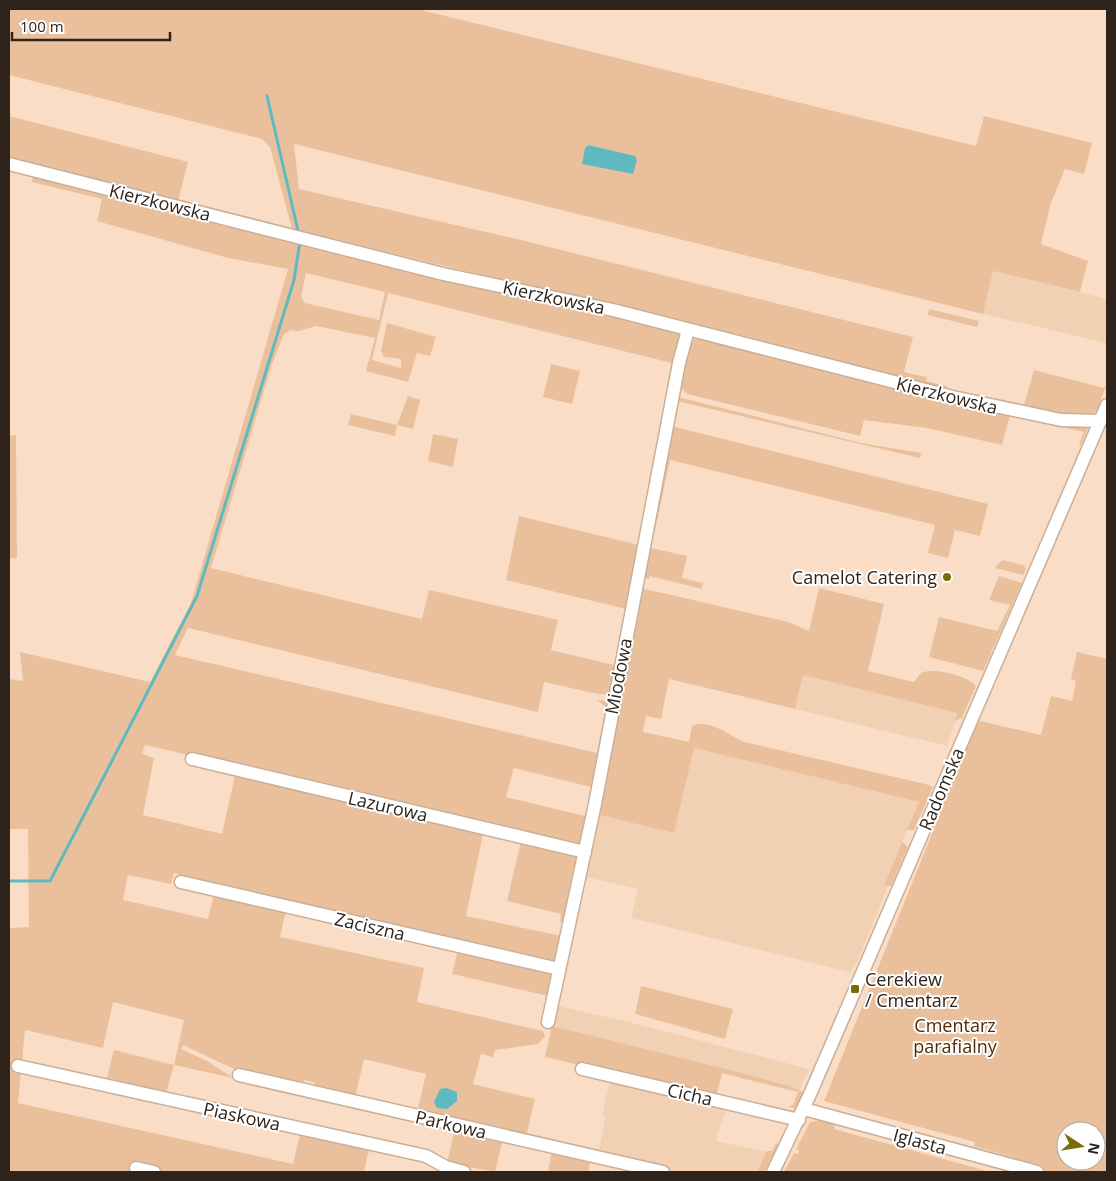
<svg xmlns="http://www.w3.org/2000/svg" width="1116" height="1181" viewBox="0 0 1116 1181" font-family="'Open Sans',sans-serif">
  <style>
    .built { fill: #f2d0b4 }
    .green { fill: #eac09c; fill-rule: evenodd }
    .water { fill: #5fbac0 }
    .lines { fill: none; stroke-linecap: round; stroke-linejoin: round }
    .stream { stroke: #5fbac0; stroke-width: 3 }
    .minor-casing { stroke: #caaf98; stroke-width: 15 }
    .minor { stroke: #fff; stroke-width: 12 }
    .poi-dot { fill: #776c06; stroke: #fff; stroke-width: 2 }
    .labels { text-anchor: middle; dominant-baseline: central; stroke-width: 4; stroke-linejoin: round; paint-order: stroke }
    .street-label { font-size: 18px; fill: #2e241b; stroke: #fff }
    .poi-label { font-size: 18px; fill: #2e241b; stroke: #fff; text-anchor: end }
    .park-label { font-size: 18px; fill: #4d2b05; stroke: #fff }
  </style>
  <rect width="100%" height="100%" fill="#faddc6"/>
  <path class="built" d="M993,271L1107,299V343L983,314Z
    M803,675L958,713L947,746L795,709Z
    M694,748L919,802L884,884L888,886L865,943L856,964L850,972L631,918L638,889L586,877L599,815L674,833Z
    M558,1006L633,1023L809,1069L799,1092L550,1032Z
    M610,1081L726,1108L716,1141L767,1152L757,1172H676L598,1154L606,1116L602,1115Z"/>
  <path class="green" d="M9,9H417L976,146L984,116L1092,143L1084,174L1065,169L1051,203L1041,244L1088,261L1080,292L993,271L983,314L294,144L299,189L517,239L913,337L904,372L927,377L926,381L947,386V390L678,331L682,336L676,364L388,293L372,360L401,368V359L384,357L381,351L387,323L436,337L430,356L417,353L408,382L366,371L375,338L316,326L299,331L291,330L284,334L272,364L211,568L422,619L429,590L558,620L551,650L614,665L618,648L620,649L612,688L609,694H598L544,682L538,712L188,628L175,655L597,753L606,707L597,700L607,701L610,703L595,788L514,768L506,797L589,817L580,845L145,745L142,754L154,758L143,815L222,834L235,775L483,834L466,916L562,936L557,964L174,873L171,884L128,875L123,900L208,919L214,894L286,911L280,937L424,968L417,1002L543,1031L545,1036L538,1044L495,1050L493,1057L481,1054L473,1084L535,1099L526,1137L417,1112L426,1074L364,1059L355,1098L321,1091L313,1082L304,1080L302,1085L234,1069L183,1045L181,1049L207,1061L233,1078L174,1065L166,1094L106,1082L114,1050L174,1065L184,1020L113,1002L103,1048L25,1030L18,1103L293,1164L300,1134L369,1149L364,1172H9V928L29,927L28,829H9V679L23,681L20,652L150,682L191,603L288,269L228,258L97,221L102,199L32,182L33,176L491,286L494,278L292,229L270,147L262,139L9,75ZM306,273L385,292L379,320L305,303L301,296Z
    M9,116L188,162L178,201L9,159Z
    M929,309L979,321L977,327L928,315Z
    M700,336L1082,426L1088,428L1081,445L1079,444L1084,432L1010,415L1002,445L927,428L864,420L860,436L687,394L681,388L680,382L688,343Z
    M551,364L580,371L572,404L543,397Z
    M1034,370L1104,388L1106,386L1097,410L1092,415L1068,416L995,400L996,398L1024,405Z
    M408,396L420,400L413,429L397,425L395,436L348,425L351,414L397,425Z
    M678,397L861,443L921,453L920,458L677,401Z
    M671,426L988,504L980,536L955,530L948,558L928,553L935,525L670,460L651,548L687,556L682,578L703,583L702,589L650,576L649,579L644,578Z
    M433,434L458,439L453,467L428,461Z
    M16,435L17,558H9V436Z
    M519,516L639,545L626,609L506,580Z
    M1002,560L1023,565L1026,569L1023,575L995,568Z
    M999,576L1022,583L983,671L929,657L939,617L997,631L1010,605L989,600Z
    M641,588L788,622L809,631L819,588L884,604L868,671L914,682L921,673C935,667 967,676 976,686L962,718L955,721L957,713L803,675L795,709L669,679L661,719L646,716L643,732L689,742L692,726C708,719 727,733 741,741L929,785L933,787L914,830H907L919,802L694,748L674,833L599,815Z
    M1077,652L1107,659V1172H1046L1015,1163V1158L974,1146L975,1142L824,1101L938,819L935,818L976,720L1041,735L1051,696L1072,701L1076,681L1071,679ZM1066,1131H1096V1161H1066Z
    M521,841L579,856L566,922H560L561,914L507,901Z
    M902,842L908,847L891,886L884,885Z
    M458,950L554,973L548,996L452,974Z
    M641,986L733,1009L725,1039L635,1014Z
    M552,1026L722,1068L789,1086L803,1092L796,1108L788,1107L793,1105L798,1092L722,1073L716,1097L545,1057Z
    M818,1117L835,1122L834,1129L991,1172H784L794,1153L798,1154L799,1150L796,1149L810,1122L817,1121Z
    M455,1128L503,1139L495,1172L447,1163Z
    M776,1143L778,1145L764,1172H757L767,1151H772Z
    M552,1150L591,1159L588,1172H548Z"/>
  <path class="water" d="M588,145L635,156L637,160L633,174L582,164L585,148Z
    M446,1088L457,1092V1101L447,1109L437,1108L434,1102L440,1089Z"/>
  <g class="lines">
    <path class="stream" d="M267,96L299,235
      M9,881H50L197,596L294,280L300,241"/>
    <g class="minor-casing">
      <path id="minor" d="M9,164L443,274L613,310L953,397L1061,420L1100,421
        M192,759L585,852
        M181,882L559,969
        M548,1022L595,804L679,363L688,330
        M18,1066L426,1156L446,1167L464,1172
        M582,1069L799,1120
        M239,1075L663,1172
        M804,1109L1037,1172
        M136,1168L154,1172
        M773,1172L811,1092L1107,405"/>
    </g>
    <use href="#minor" class="minor"/>
  </g>
  <g class="poi-dot">
    <circle cx="947" cy="577" r="5"/>
    <rect x="850" y="984" width="10" height="10" rx="2.5"/>
  </g>
  <g class="labels">
    <g class="street-label">
      <text transform="translate(160 202) rotate(14)">Kierzkowska</text>
      <text transform="translate(554 297) rotate(12)">Kierzkowska</text>
      <text transform="translate(947 395) rotate(14)">Kierzkowska</text>
      <text transform="translate(618 676) rotate(-79)">Miodowa</text>
      <text transform="translate(941 789) rotate(-67)">Radomska</text>
      <text transform="translate(388 806) rotate(13)">Lazurowa</text>
      <text transform="translate(370 926) rotate(13)">Zaciszna</text>
      <text transform="translate(690 1094) rotate(13)">Cicha</text>
      <text transform="translate(242 1116) rotate(12)">Piaskowa</text>
      <text transform="translate(451 1124) rotate(13)">Parkowa</text>
      <text transform="translate(920 1141) rotate(15)">Iglasta</text>
    </g>
    <g class="poi-label">
      <text x="937" y="577">Camelot Catering</text>
      <text x="865" y="979" text-anchor="start">Cerekiew<tspan x="865" dy="21">/ Cmentarz</tspan></text>
    </g>
    <g class="park-label">
      <text x="955" y="1025">Cmentarz<tspan x="955" dy="21">parafialny</tspan></text>
    </g>
  </g>
  <rect width="1116" height="1181" fill="none" stroke="#2e241b" stroke-width="20"/>
  <g transform="translate(1081 1146) rotate(102)"><circle r="24" fill="#ffffff" stroke="#aba7a4"/>
  <path d="M0-4L9 19L0 12L-9 19Z" fill="#776c06"/>
  <text y="-8" font-size="14" font-weight="bold" text-anchor="middle" fill="#2e241b">N</text>
  </g>
  <path d="M12 32v8h158v-8" fill="none" stroke="#2e241b" stroke-width="2.5"/>
  <text x="20" y="32" font-size="15" fill="#2e241b" stroke="#ffffff" stroke-width="4" paint-order="stroke">100 m</text>
</svg>
